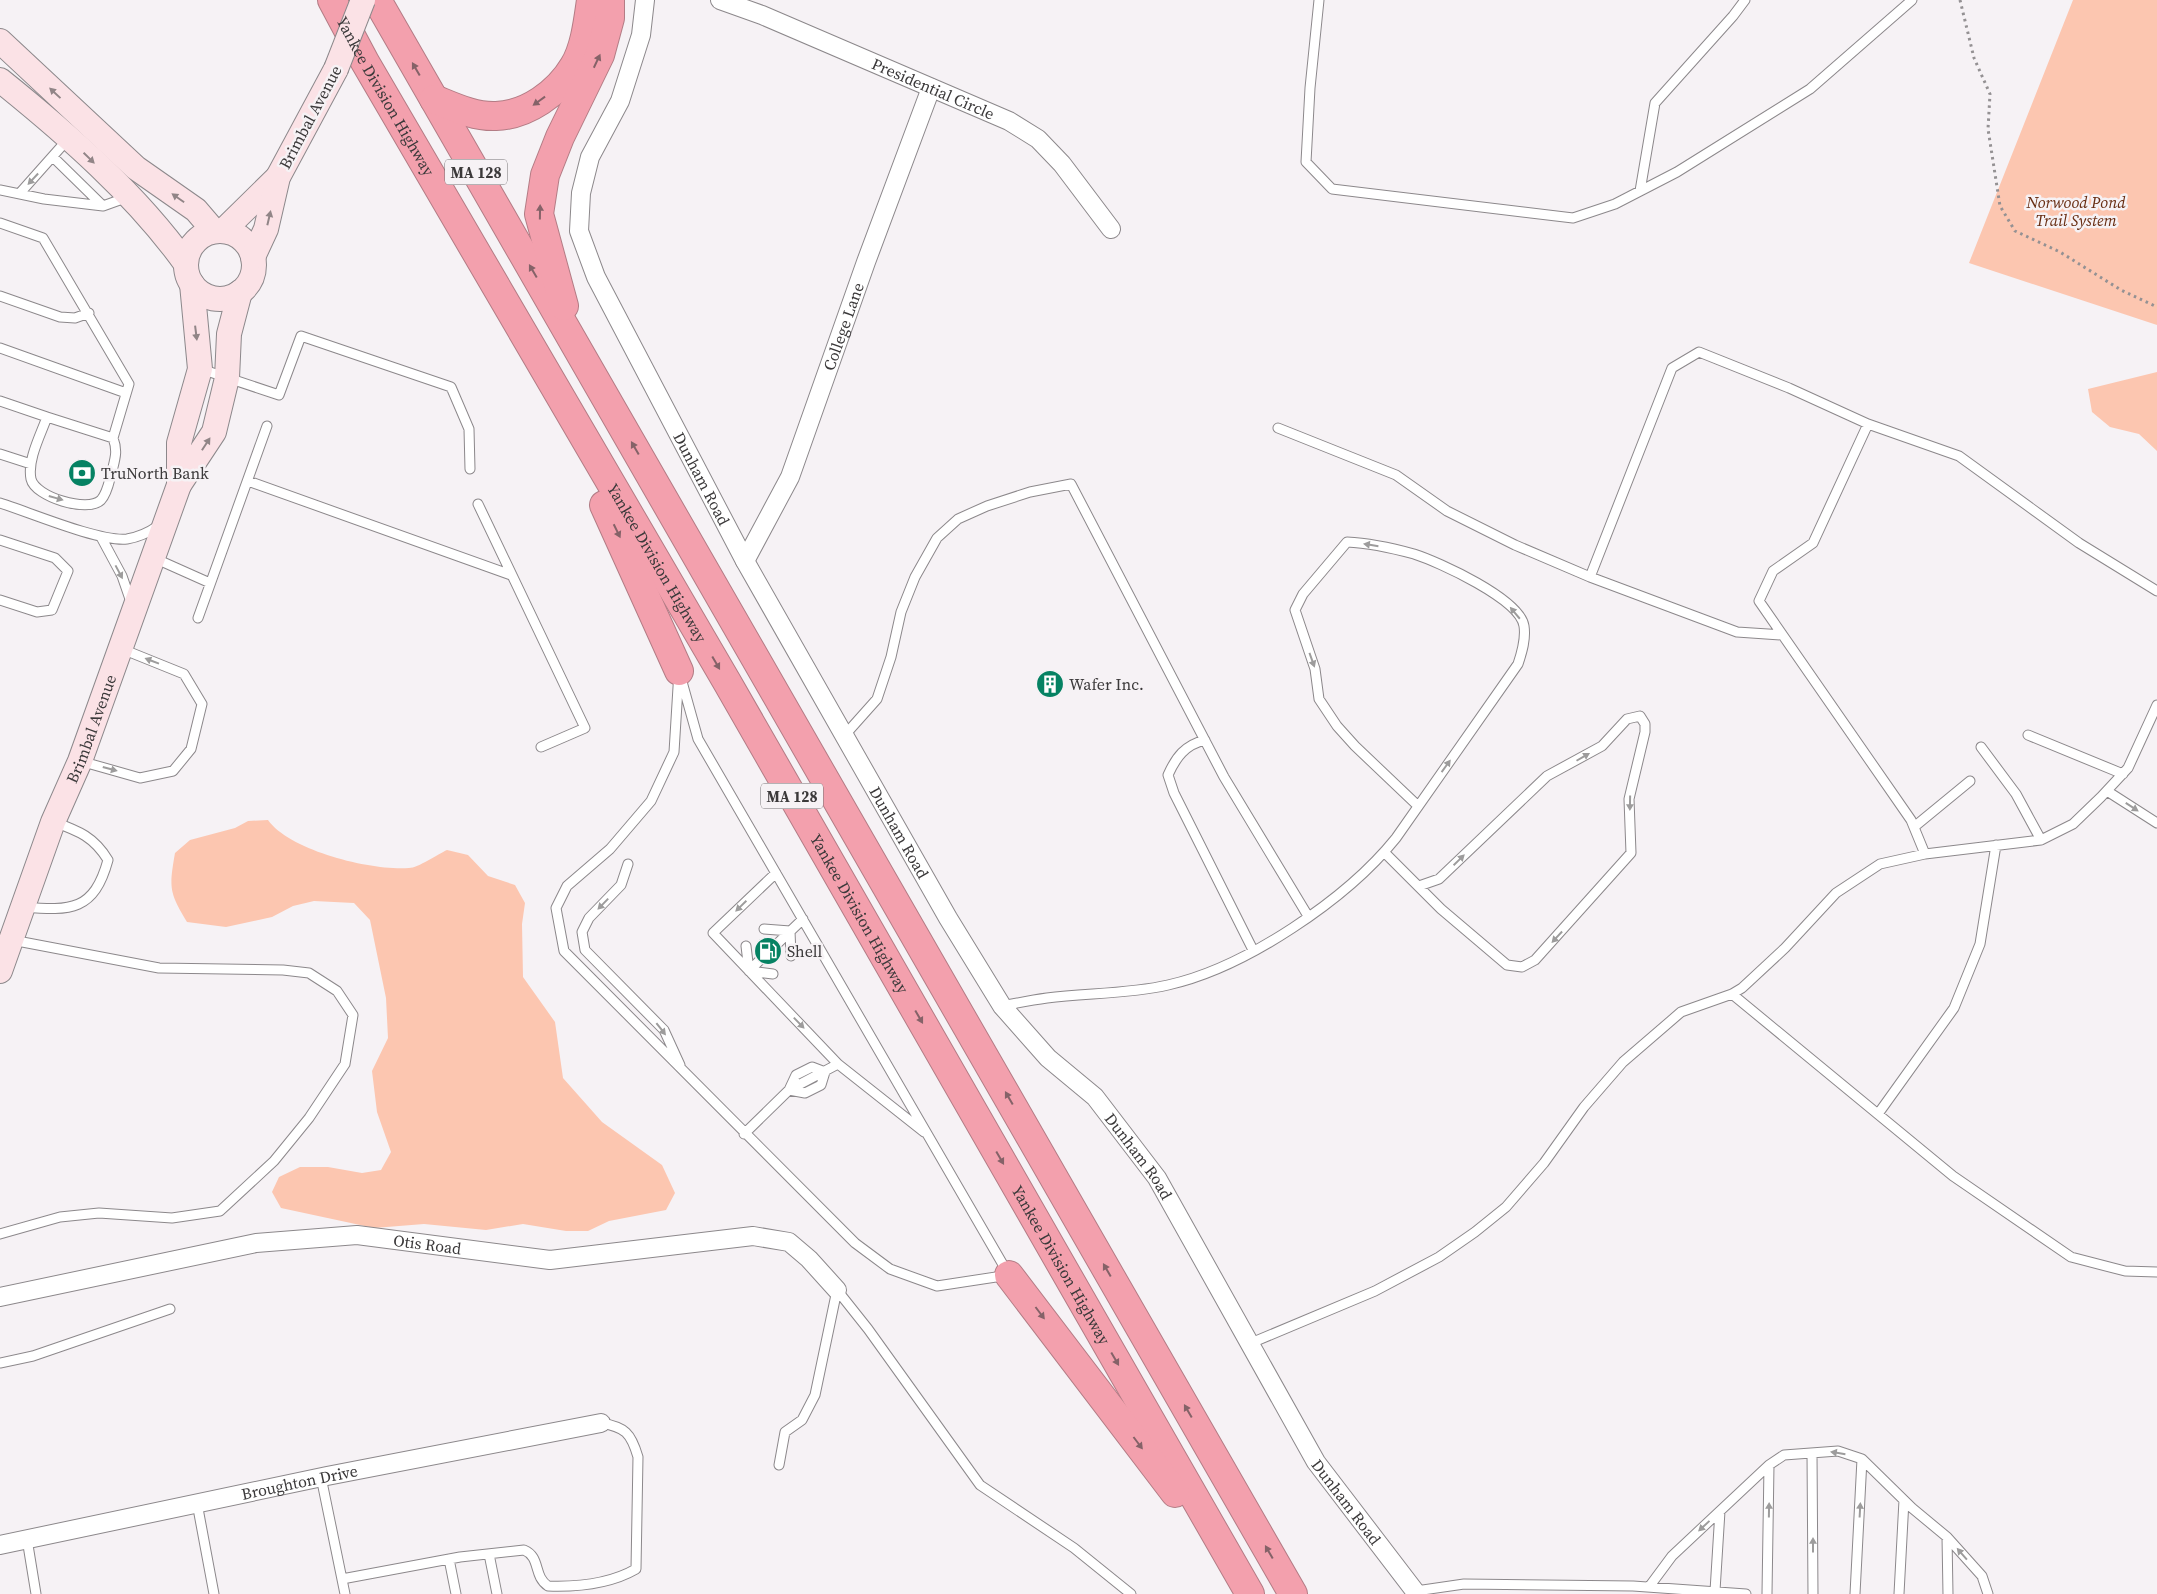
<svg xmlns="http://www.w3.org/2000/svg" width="2157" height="1594" viewBox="0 0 2157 1594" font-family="'Source Serif 4',serif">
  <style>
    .green { fill: #fcc6b0 }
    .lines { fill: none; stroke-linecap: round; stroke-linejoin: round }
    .lane-casing { stroke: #8c888b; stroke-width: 11 }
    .street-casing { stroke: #8c888b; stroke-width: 20 }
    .secondary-casing { stroke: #8c888b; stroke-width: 26 }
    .highway-casing { stroke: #b37c85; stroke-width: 30 }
    .path { stroke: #949193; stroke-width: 3; stroke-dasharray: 2.5 4; stroke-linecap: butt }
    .lane { stroke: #fff; stroke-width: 9 }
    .street { stroke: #fff; stroke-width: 18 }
    .secondary { stroke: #fbe2e6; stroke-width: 24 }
    .highway { stroke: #f3a0ad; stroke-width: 28 }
    .secondary-bridge-casing { stroke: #8c888b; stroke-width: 26; stroke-linecap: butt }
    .secondary-bridge { stroke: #fbe2e6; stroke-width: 24 }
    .oneway { fill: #856268 }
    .oneway2 { fill: #918587 }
    .oneway3 { fill: #9d9c9c }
    .labels { text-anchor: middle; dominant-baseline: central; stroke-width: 5; stroke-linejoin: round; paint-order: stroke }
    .shield { fill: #f6f2f5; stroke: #737072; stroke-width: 1 }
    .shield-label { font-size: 15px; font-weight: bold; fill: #3b393a }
    .street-label { font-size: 16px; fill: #3b393a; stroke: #f6f2f5 }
    .park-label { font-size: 16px; font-style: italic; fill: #682d12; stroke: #f6f2f5 }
    .poi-label { font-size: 16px; fill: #3b393a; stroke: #f6f2f5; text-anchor: start }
  </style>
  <rect width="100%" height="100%" fill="#f6f2f5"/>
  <path class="green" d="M2073,0H2157V325L1969,263Z
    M2157,372V451L2139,434L2110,427L2092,412L2088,389Z
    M268,820C290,851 372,871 409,868C418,868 438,854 447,850L468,855L488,876L515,885L525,903L522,924L523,977L555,1022L563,1078L602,1122L662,1165L675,1193L666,1210L609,1221L588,1231H566L523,1224L486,1230L424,1224L374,1228L281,1208L272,1192L279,1177L300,1167H328L362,1173L381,1170L391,1152L377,1112L372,1071L388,1038L386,998L370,920L354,903L314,901L293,906L272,917L226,927L187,922C169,892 169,888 175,853L190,840L235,828L248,821Z"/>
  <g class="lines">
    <g class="lane-casing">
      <path id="lane" d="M1319,0L1310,88L1306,162L1332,189L1573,218L1615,204L1677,172L1810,89L1912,0
        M53,157L103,206
        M0,190L44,199L103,206L128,197
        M1640,191L1655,103L1733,16L1745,0
        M20,193L68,139
        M0,223L43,238L129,384L113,438L47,417C41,434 27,460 31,479C35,497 88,513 101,500C108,492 109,481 112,471C115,459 118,451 113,438
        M0,296L60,317L75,318L89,313
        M0,348L126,393
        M201,369L279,395L301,336L451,387L469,429L470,469
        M0,401L47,417
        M1278,428L1396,475L1447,511L1515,545L1590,577L1737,632L1782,635
        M0,454L31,464
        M248,481L511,575
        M0,503C29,512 99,542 127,539C139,537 148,533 158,526
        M478,504L585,728L541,747
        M101,537L122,576L131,602
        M0,540L55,558L68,571L52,610L37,612L0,600
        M154,558L210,583
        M1590,577L1672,368L1699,352L1789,388L1868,424
        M198,618L267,426
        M679,671L698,739L1009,1275L937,1286L890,1269L855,1243L564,951L556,908L567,886L610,849L651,801L674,752Z
        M2028,735L2123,774
        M844,736L877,699L891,657L901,612L915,577L937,538L958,519L987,506L1030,492L1071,484L1224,777L1308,916
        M1205,740C1185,745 1176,757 1168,775L1174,793L1253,950
        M1981,747L2016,794L2041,840
        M80,761L140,778L173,771L191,749L202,704L184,674L122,649
        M2107,791L2157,823
        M1914,827L1970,781
        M1384,852L1441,909L1507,965L1522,967L1535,960L1631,853L1629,799L1645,732V724L1640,716L1627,719L1602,746L1547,776L1439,879L1419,886
        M1925,854L1911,820L1759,601L1773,571L1813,543L1868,424L1959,456L2079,543L2157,591
        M628,864L621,885L589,918L582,932L585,950L664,1030L680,1065
        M776,873L713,933L838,1064L924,1132
        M24,907C71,911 94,911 108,860C94,837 79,831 54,822
        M764,929L790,931L791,956
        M778,943L803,919
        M746,946L749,971
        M749,971L773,974
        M749,971L760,960
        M1732,994L1953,1176L2071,1257L2125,1271L2157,1272
        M1002,1006C1017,1003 1032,1000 1047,998C1088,993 1129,994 1168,985C1245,968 1347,899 1396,838L1518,664C1522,652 1526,639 1524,626C1520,599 1439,562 1414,554C1392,548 1369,543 1347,542L1303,594L1295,610L1315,669L1319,699L1337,726L1355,746L1417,805
        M812,1067L825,1072L821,1085L805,1093L789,1090L796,1075Z
        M1878,1114L1954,1008L1980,944L1996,845
        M744,1134L789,1090L838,1064
        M0,1234L60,1217L99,1213L172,1218L220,1211L274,1161L309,1118L345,1064L353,1015L337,991L309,973L283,970L159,968L12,940
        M837,1290L868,1329L980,1485L1074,1548L1131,1594
        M1251,1343L1375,1291L1439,1257L1475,1232L1506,1207L1544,1163L1584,1107L1623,1062L1681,1012L1732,994L1742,988L1785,948L1836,893L1880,864L1925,854L2041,840L2073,824L2101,797L2128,768L2157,705
        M0,1363L33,1356L170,1309
        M1812,1453L1813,1594
        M779,1465L785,1432L802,1420L815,1395L837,1290
        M321,1477L345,1594
        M197,1503L214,1594
        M1947,1537L1948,1594
        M27,1539L36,1594
        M489,1554L497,1594
        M449,1559L456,1594
        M342,1579L460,1557L524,1550C541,1557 533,1576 548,1586C577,1587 610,1584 636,1569L638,1457C631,1433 625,1427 601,1423
        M1649,1587L1672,1556L1769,1465L1784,1455L1838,1451L1862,1459L1912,1508L1947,1537L1982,1576L1988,1594
        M1416,1591L1464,1584L1633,1586L1746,1594
        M1715,1591L1720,1511
        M1767,1594L1769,1465
        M1855,1594L1862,1459
        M1899,1594L1904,1500"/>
    </g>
    <g class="street-casing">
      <g id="street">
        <path id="s1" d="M645,0L641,35L620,101L590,157L581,193L579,231L596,277L745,561L948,918L1002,1006L1048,1058L1095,1097L1157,1178L1316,1462L1417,1594"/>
        <path id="s2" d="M720,0L762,15L1009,121L1038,139L1062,164L1111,229"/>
        <path id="s3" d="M745,561L790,477L866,262L931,88"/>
        <path id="s4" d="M0,1297L256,1243L357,1235L550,1260L753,1236L789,1242L809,1259L837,1290"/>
        <path id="s5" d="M0,1545L327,1476L601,1423"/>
      </g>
    </g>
    <g class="secondary-casing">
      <g id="secondary">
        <path d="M0,41L136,168L196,210L214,231"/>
        <path d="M0,80C66,133 137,195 186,264"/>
        <path d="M223,231L278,177"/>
        <circle cx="220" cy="265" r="34"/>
        <path d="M253,257L266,229L278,177L336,69"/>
        <path d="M179,485V443L200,369L192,284"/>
        <path id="s6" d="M0,971L53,822L80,761L179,485L214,432L227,378L229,334L240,292"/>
      </g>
    </g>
    <g class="highway-casing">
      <g id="highway">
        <path id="s7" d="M332,0L365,62L727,682L1250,1594"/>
        <path d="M377,0L1293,1594"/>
        <path d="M434,99C454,107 474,117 496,116C527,115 558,93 574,66C585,48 588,21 591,0"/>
        <path d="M564,306L539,214L545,175L560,137L600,55L610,18V0"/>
        <path d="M604,505L679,671"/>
        <path d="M1009,1275L1175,1493"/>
      </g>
    </g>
    <path class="path" d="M1960,0L1974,58L1990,94L1988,129L2000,206L2015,231L2060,252L2121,290L2157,307"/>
    <use href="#lane" class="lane"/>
    <use href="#street" class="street"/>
    <use href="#secondary" class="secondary"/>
    <use href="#highway" class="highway"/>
    <g class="secondary-bridge-casing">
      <path id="secondary-bridge" d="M336,69L363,0"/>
    </g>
    <use href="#secondary-bridge" class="secondary-bridge"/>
  </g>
  <defs><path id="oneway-solid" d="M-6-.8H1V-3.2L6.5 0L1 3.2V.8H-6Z" transform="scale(1.25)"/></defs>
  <g class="oneway">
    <use href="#oneway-solid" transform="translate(597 61) rotate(-65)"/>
    <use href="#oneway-solid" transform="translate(416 69) rotate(-120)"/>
    <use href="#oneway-solid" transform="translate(539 101) rotate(144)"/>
    <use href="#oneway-solid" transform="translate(540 212) rotate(-89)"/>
    <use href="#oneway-solid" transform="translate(533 271) rotate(-120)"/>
    <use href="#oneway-solid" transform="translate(635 448) rotate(-120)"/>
    <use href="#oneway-solid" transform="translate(617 531) rotate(64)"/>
    <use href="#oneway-solid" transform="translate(716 663) rotate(60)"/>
    <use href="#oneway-solid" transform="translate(919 1017) rotate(60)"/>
    <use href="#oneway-solid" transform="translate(1009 1098) rotate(-120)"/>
    <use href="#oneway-solid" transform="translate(1000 1158) rotate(60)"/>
    <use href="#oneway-solid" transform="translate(1107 1270) rotate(-120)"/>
    <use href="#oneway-solid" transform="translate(1040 1313) rotate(53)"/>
    <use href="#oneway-solid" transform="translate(1115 1359) rotate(60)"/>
    <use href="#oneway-solid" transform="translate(1188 1411) rotate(-120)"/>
    <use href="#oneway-solid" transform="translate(1138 1443) rotate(53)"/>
    <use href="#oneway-solid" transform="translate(1269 1552) rotate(-120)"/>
  </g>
  <g class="oneway2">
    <use href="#oneway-solid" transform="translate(55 93) rotate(-137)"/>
    <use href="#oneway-solid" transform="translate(89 158) rotate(44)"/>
    <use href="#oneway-solid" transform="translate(178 198) rotate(-145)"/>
    <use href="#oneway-solid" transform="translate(269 218) rotate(-77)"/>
    <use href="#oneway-solid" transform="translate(196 333) rotate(83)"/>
    <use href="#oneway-solid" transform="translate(206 444) rotate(-57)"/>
  </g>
  <g class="oneway3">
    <use href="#oneway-solid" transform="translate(33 179) rotate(133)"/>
    <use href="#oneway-solid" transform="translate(56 498) rotate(16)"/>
    <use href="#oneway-solid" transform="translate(1371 545) rotate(-171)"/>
    <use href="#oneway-solid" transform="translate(119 572) rotate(62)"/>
    <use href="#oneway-solid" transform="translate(1515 613) rotate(-130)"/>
    <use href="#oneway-solid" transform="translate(1312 660) rotate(70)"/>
    <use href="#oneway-solid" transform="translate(152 661) rotate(-159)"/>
    <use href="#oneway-solid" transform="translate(1583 757) rotate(-30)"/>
    <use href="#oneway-solid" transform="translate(1446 766) rotate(-54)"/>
    <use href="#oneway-solid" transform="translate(110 769) rotate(15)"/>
    <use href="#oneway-solid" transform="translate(1630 803) rotate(91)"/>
    <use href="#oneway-solid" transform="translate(2132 807) rotate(33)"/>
    <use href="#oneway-solid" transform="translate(1459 860) rotate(-44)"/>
    <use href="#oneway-solid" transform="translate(603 904) rotate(134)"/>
    <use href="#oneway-solid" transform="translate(741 906) rotate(136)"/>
    <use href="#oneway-solid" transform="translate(1557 937) rotate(133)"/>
    <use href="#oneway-solid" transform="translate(799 1023) rotate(46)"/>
    <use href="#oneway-solid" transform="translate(661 1029) rotate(52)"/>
    <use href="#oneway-solid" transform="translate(1838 1453) rotate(-171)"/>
    <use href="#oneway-solid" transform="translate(1769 1510) rotate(-89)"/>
    <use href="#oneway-solid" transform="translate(1860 1510) rotate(-87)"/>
    <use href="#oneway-solid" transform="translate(1704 1526) rotate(137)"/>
    <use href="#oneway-solid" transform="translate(1813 1545) rotate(-90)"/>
    <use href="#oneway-solid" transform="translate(1962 1554) rotate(-131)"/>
  </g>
  <defs>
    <g id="bank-disc" transform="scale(1.4375)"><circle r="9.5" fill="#068263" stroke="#f6f2f5"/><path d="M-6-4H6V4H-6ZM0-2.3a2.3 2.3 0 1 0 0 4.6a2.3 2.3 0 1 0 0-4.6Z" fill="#fff"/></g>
    <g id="building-disc" transform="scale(1.4375)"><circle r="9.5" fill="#068263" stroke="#f6f2f5"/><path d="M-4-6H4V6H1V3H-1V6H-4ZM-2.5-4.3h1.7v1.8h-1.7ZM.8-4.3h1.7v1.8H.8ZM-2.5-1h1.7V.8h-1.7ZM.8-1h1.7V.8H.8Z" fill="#fff"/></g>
    <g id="fuel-disc" transform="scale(1.4375)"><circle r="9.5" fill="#068263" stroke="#f6f2f5"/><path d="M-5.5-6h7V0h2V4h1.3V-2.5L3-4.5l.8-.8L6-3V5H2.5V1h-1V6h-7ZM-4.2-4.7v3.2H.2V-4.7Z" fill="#fff"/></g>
  </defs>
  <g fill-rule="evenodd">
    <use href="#bank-disc" x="82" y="473"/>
    <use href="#building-disc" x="1050" y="684"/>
    <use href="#fuel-disc" x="768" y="951"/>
  </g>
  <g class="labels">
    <g class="shield">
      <rect x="445" y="159.5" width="62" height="25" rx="4"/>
      <rect x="761" y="783.5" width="62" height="25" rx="4"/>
    </g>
    <g class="shield-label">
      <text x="476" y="172">MA 128</text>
      <text x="792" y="796">MA 128</text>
    </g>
    <g class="street-label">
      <text stroke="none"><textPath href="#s2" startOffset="231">Presidential Circle</textPath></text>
      <text stroke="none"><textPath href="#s7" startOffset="110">Yankee Division Highway</textPath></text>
      <text transform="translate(310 117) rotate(-62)">Brimbal Avenue</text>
      <text stroke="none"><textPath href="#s3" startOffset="255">College Lane</textPath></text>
      <text stroke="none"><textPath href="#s1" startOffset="520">Dunham Road</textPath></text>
      <text stroke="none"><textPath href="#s7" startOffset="650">Yankee Division Highway</textPath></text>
      <text stroke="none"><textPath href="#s6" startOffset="259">Brimbal Avenue</textPath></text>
      <text stroke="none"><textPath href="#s1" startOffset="925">Dunham Road</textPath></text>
      <text stroke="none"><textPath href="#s7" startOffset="1055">Yankee Division Highway</textPath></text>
      <text stroke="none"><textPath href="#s1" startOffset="1331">Dunham Road</textPath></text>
      <text stroke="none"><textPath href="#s4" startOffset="434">Otis Road</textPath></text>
      <text stroke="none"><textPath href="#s7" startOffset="1460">Yankee Division Highway</textPath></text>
      <text stroke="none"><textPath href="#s5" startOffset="306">Broughton Drive</textPath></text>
      <text stroke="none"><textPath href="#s1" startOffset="1735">Dunham Road</textPath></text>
    </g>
    <g class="park-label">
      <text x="2076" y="202">Norwood Pond<tspan x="2076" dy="18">Trail System</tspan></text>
    </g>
    <g class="poi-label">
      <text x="101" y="473">TruNorth Bank</text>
      <text x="1069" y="684">Wafer Inc.</text>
      <text x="787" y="951">Shell</text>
    </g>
  </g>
</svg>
